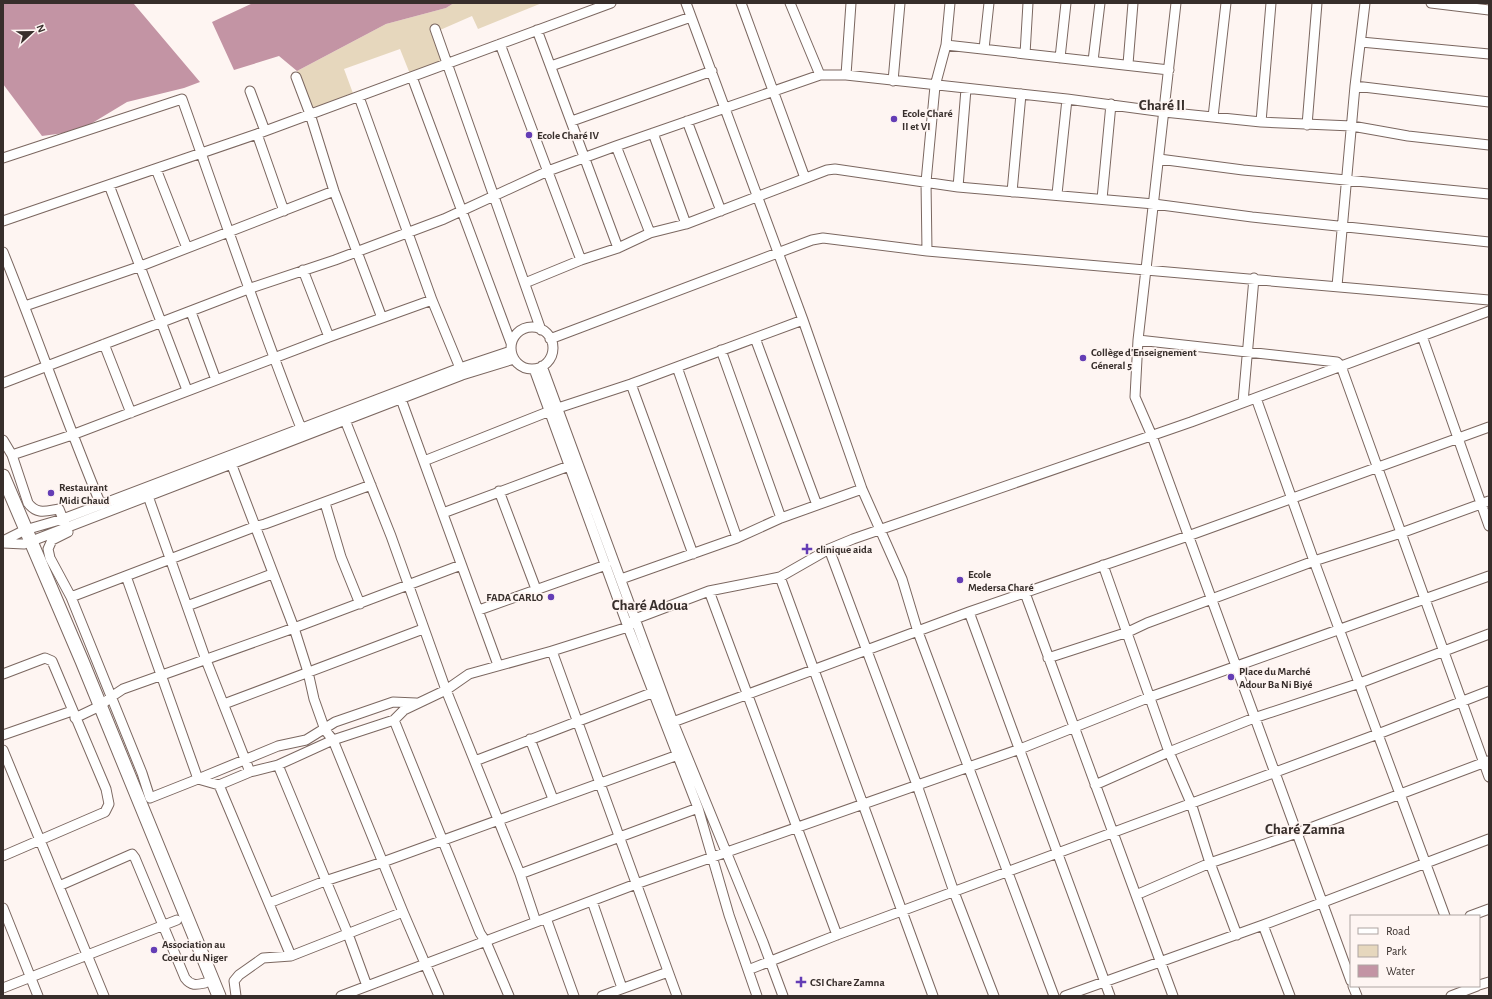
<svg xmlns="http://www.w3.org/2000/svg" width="1492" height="999" viewBox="0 0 1492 999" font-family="'Alegreya Sans',sans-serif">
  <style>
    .green { fill: #e6d7bd }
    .water { fill: #c394a4 }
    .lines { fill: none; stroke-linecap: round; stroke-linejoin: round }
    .minor-casing { stroke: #7b6760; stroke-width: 11 }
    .highway-casing { stroke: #7b6760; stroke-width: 15 }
    .minor { stroke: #fff; stroke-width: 9 }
    .highway { stroke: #fff; stroke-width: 13 }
    .poi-dot { fill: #643db5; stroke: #fef5f2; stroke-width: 1.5 }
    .labels { text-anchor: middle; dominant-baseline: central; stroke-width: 3.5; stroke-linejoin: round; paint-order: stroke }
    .poi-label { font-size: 11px; font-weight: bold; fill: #372e2b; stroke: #fef5f2; text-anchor: start }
    .district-label { font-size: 15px; font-weight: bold; fill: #372e2b; stroke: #fef5f2 }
  </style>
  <rect width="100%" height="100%" fill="#fef5f2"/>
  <path class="green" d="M454,3H542L478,29L472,16L440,30L450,59L410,74L400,49L344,69L354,96L312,111L297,71L386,24L446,8Z"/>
  <path class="water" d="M3,3H136L134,4L200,82L184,88L127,102L79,131L42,136L3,84Z
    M253,3H454L446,8L386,24L297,71L279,56L234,70L212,22Z"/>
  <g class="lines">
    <g class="minor-casing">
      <path id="minor" d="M686,3L803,320L862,489L902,579L918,632L1054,996
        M741,3L805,178
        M790,3L820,75
        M1176,3L1138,340L1135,397L1152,436L1351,981
        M1431,3L1489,10
        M435,29L541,330
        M537,30L618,248
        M1361,42L1489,54
        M500,44L581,260
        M946,45L1169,70
        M984,49L989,3
        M1025,54L1028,3
        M1060,58L1066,3
        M1093,61L1100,3
        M1128,64L1133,3
        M551,66L691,17
        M846,75L851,3
        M296,77L310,114L334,191L382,318
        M412,77L511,343
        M893,81L900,3
        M1355,86L1489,102
        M250,91L265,131
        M359,97L432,300L460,368
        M1213,117L1226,3
        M572,121L712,71
        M687,121L721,211
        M1261,122L1271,3
        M1307,125L1317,3
        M653,133L686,224
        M257,134L284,211
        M616,146L650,233
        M3,158L182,99C221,209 258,319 301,428
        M1159,159L1243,170L1489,194
        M156,169L187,248
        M109,185L187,390
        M958,187L966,89
        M1012,192L1021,94
        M1057,194L1067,99
        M1102,199L1111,104
        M3,221L257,134L611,3
        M927,251L926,182L935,86L946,45L950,3
        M3,252C37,336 66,421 101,505
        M303,270L329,337
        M525,283L581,260L618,248L650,233L686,224L827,170L835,169L958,187L1154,204L1252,217L1489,242
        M1337,286L1355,86L1365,3
        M25,306L141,266L334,191
        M191,312L216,380
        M511 348a21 21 0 1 1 42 0a21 21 0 1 1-42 0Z
        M1422,336L1489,526
        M755,338L817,505
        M550,339L812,240L823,238L927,251L1489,300
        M1138,340L1337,362L1341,366L1489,777
        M104,344L131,413
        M721,350L781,518
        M542,366L673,722L763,942L783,996
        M677,367L737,538
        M534,369L628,627L698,808L729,915L757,996
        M3,383L248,289L335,260L444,219L548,171L616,146L820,75H846L1067,99L1164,112L1261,122L1352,126L1408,136L1489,145
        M631,384L693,554
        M1256,398L1314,561L1445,916
        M401,399L498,665
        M1243,402L1254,278
        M558,408L631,384L803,320
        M345,420L391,536L446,690L520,874L536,922
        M3,440L12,455L28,503C37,515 46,511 59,509L68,532L52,540L48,549L50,558L71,597L142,773L150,798L198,779L219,785L250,772L278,765L333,740L394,720L404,710L446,690L469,674L552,651L628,627L635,619L709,591L780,577L829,549L853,539L1191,422L1489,311
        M12,455L72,435L329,337L432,300
        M424,461L550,411
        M231,463L294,628L308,672L314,699L325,730L333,740L403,912L439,996
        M499,491L536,589
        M148,496L206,660L250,772
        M325,503L341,557L360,604
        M443,513L569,466
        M3,541L25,530L63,519L460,368L511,351
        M3,543L24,544L462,375L514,359
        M829,549L917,785L954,892L994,996
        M1103,565L1169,752L1191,803L1210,863L1237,935
        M126,576L198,779L278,746L306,740L335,722L393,702L416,703
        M780,577L933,996
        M621,579L737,538L781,518L862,489
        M709,591L837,935
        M1025,593L1173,996
        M71,597L254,527L265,524L371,485
        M187,606L272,574
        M479,610L606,565
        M969,612L1110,996
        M552,651L677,996
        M1048,658L1128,632L1147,623L1314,561L1401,533L1489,501
        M3,674L45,658L52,661L106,789L109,804L105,812L3,856
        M224,704L423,629
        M75,718L100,706L111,697L123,689L294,628L461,565
        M394,720L480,933L486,942L509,996
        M673,722L969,612L1188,536L1489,427
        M3,735L72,711
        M530,739L553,799
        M3,750L104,996
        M475,761L654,692
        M278,765L348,934L367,986
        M219,785L291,956
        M1095,785L1169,752L1254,718L1360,683L1489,634
        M520,874L698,808
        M59,886L132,854L135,858L185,978C191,986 196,985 205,983
        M1136,895L1210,863L1297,833L1488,761
        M592,901L622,988
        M269,903L325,881L383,862L678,755
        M3,908L38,996
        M1470,916L1489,909
        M546,918L574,996
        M1263,925L1290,996
        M748,970L837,935L1378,734L1489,691
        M1479,985L1489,982
        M1353,986L1357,996
        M3,988L177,920
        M236,996L234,981L239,975L263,958L291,956L403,912
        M341,996L636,884L1020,749L1150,697L1489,576
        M602,996L668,972
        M1065,996L1263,925L1489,839
        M1451,996L1477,986"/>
    </g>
    <g class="highway-casing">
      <path id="highway" d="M3,476L82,661L219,996"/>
    </g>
    <use href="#minor" class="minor"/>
    <use href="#highway" class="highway"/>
  </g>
  <g class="poi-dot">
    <circle cx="894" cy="119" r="4"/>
    <circle cx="529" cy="135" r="4"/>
    <circle cx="1083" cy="358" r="4"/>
    <circle cx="51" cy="493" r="4"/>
    <path d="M805 543h4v4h4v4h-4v4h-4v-4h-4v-4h4z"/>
    <circle cx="960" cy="580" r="4"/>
    <circle cx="551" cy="597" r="4"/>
    <circle cx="1231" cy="677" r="4"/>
    <circle cx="154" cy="950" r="4"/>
    <path d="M799 976h4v4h4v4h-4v4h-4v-4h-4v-4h4z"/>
  </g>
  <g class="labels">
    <g class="poi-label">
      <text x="902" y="113">Ecole Charé<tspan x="902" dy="13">II et VI</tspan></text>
      <text x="537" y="135">Ecole Charé IV</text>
      <text x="1091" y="352">Collège d'Enseignement<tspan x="1091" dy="13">Géneral 5</tspan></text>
      <text x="59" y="487">Restaurant<tspan x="59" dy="13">Midi Chaud</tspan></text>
      <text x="816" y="549">clinique aida</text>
      <text x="968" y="574">Ecole<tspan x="968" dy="13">Medersa Charé</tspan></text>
      <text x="543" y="597" text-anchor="end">FADA CARLO</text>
      <text x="1239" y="671">Place du Marché<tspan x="1239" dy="13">Adour Ba Ni Biyé</tspan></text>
      <text x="162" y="944">Association au<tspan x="162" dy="13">Coeur du Niger</tspan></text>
      <text x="810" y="982">CSI Chare Zamna</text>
    </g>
    <g class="district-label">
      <text x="1162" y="105">Charé II</text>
      <text x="650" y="605">Charé Adoua</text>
      <text x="1305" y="829">Charé Zamna</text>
    </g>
  </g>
  <rect width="1492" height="999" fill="none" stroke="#372e2b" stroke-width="8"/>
  <rect x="1350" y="915" width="130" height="72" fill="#fef5f2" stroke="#aea5a2"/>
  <rect x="1358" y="928" width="20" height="6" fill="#ffffff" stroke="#aea5a2"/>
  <text x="1386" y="935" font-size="12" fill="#372e2b">Road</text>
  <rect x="1358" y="945" width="20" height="12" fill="#e6d7bd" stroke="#aea5a2"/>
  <text x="1386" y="955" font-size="12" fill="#372e2b">Park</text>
  <rect x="1358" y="965" width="20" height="12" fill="#c394a4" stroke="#aea5a2"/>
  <text x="1386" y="975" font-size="12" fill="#372e2b">Water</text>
  <g transform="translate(32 32) rotate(68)" stroke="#fef5f2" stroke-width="3" paint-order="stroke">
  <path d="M0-3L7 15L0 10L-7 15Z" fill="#372e2b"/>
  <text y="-6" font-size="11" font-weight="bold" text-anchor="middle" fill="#372e2b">N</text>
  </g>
</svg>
